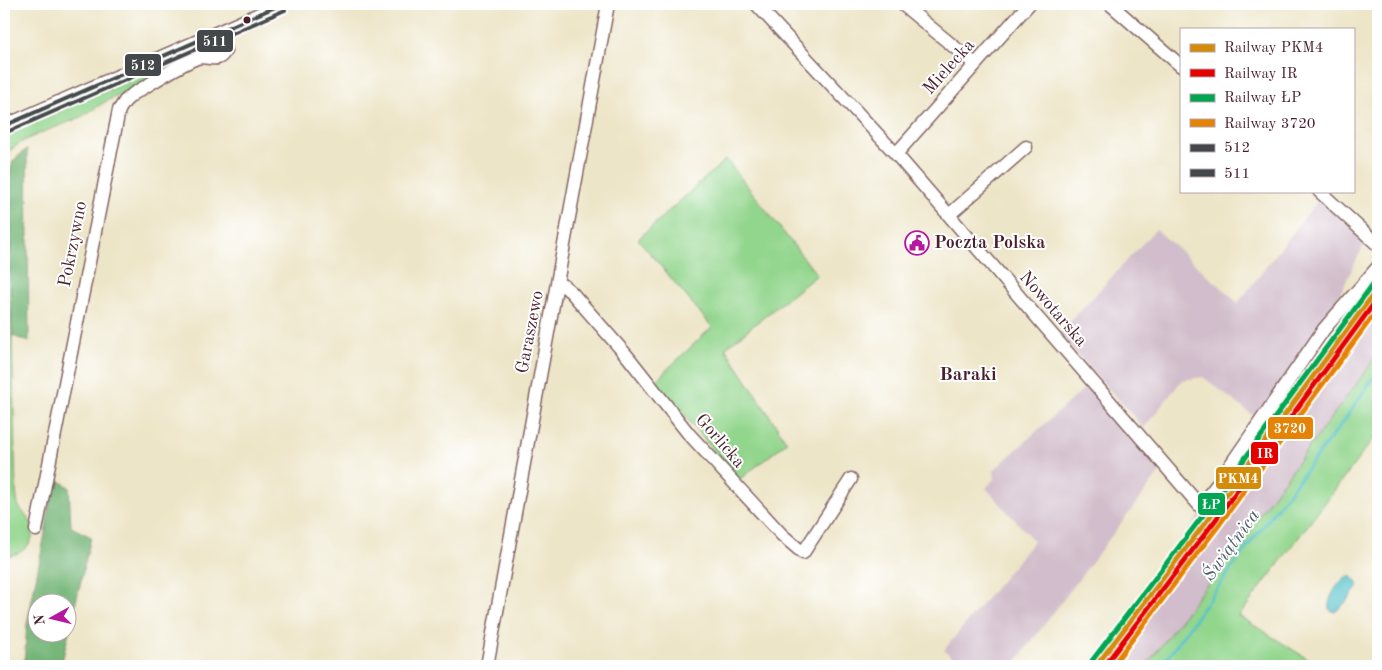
<svg xmlns="http://www.w3.org/2000/svg" width="1382" height="670" viewBox="0 0 1382 670" font-family="'Old Standard TT',serif">
  <style>
    .industrial { fill: #d1bdcb }
    .green { fill: #92d58c; stroke: #6e7a5c }
    .forest { fill: #75b678; stroke: #606a52; fill-rule: evenodd }
    .water { fill: #54c2cb; stroke: #4f707b }
    .lines { fill: none; stroke-linecap: round; stroke-linejoin: round }
    .stream { stroke: #54c2cb; stroke-width: 3 }
    .minor-casing { stroke: #836462; stroke-width: 15 }
    .minor { stroke: #fff; stroke-width: 12 }
    .rail { stroke: #4a1f2b; stroke-width: 3 }
    .bus-1-casing { stroke: #fff; stroke-width: 8 }
    .bus-2-casing { stroke: #fff; stroke-width: 8 }
    .bus-1 { stroke: #45484a; stroke-width: 4 }
    .bus-2 { stroke: #45484a; stroke-width: 4 }
    .rail-1-casing { stroke: #fff; stroke-width: 9 }
    .rail-2-casing { stroke: #fff; stroke-width: 9 }
    .rail-3-casing { stroke: #fff; stroke-width: 9 }
    .rail-4-casing { stroke: #fff; stroke-width: 9 }
    .rail-1 { stroke: #d48b09; stroke-width: 5 }
    .rail-2 { stroke: #e50000; stroke-width: 5 }
    .rail-3 { stroke: #00a651; stroke-width: 5 }
    .rail-4 { stroke: #e48306; stroke-width: 5 }
    .bus-dot { fill: #4a1f2b; stroke: #fff; stroke-width: 2 }
    .labels { text-anchor: middle; dominant-baseline: central; stroke-width: 4; stroke-linejoin: round; paint-order: stroke }
    .street-label { font-size: 18px; fill: #4a1f2b; stroke: #fff }
    .poi-label { font-size: 18px; font-weight: bold; fill: #4a1f2b; stroke: #fff; text-anchor: start }
    .neighbourhood-label { font-size: 19px; font-weight: bold; fill: #4a1f2b; stroke: #fff }
    .water-label { font-size: 19px; font-style: italic; fill: #4e606b; stroke: #fff }
    .line-badge { stroke: #fff; stroke-width: 2 }
    .badge-label { font-size: 14px; text-anchor: middle; font-weight: bold; fill: #fff }
  </style>
  <rect width="100%" height="100%" fill="#fff"/>
  <filter id="ink" filterUnits="userSpaceOnUse"><feTurbulence type="fractalNoise" baseFrequency=".02" numOctaves="2"/><feDisplacementMap in="SourceGraphic" scale="10" xChannelSelector="R" yChannelSelector="G"/><feConvolveMatrix kernelMatrix="1 2 1 2 8 2 1 2 1" color-interpolation-filters="sRGB"/></filter>
  <filter id="wash" filterUnits="userSpaceOnUse"><feTurbulence type="fractalNoise" baseFrequency=".0096" numOctaves="4" result="noise"/><feDisplacementMap in="SourceGraphic" scale="20" xChannelSelector="R" yChannelSelector="G"/><feGaussianBlur stdDeviation="1.12" result="paint"/><feColorMatrix in="noise" values="0 0 0 0 0 0 0 0 0 0 0 0 0 0 0 0 0 1.4 0 .05"/><feComposite in="paint" operator="in"/></filter>
  <g filter="url(#wash)">
    <rect width="100%" height="100%" fill="#ede5c7"/>
    <path class="industrial" d="M1319,199L1366,241L1321,332L1259,420L1203,377L1182,380L1144,428L1059,334L1156,229L1238,303Z
      M1378,275V354L1149,666H1087L1131,615L1178,554L1174,550Z
      M1089,384L1163,468L1013,666H963L944,650L1034,541L986,488L995,478L994,470Z"/>
    <path class="green" d="M217,41L220,51L127,94C107,97 96,109 79,118C56,128 28,135 9,151L8,149L4,150L6,154L4,158V136Z
      M726,159L817,275L725,348L787,442L739,480L655,381L712,327L638,239Z
      M4,187L6,188C16,211 10,247 11,271C12,345 14,418 16,492C17,496 17,503 19,507C23,513 28,516 31,523C38,542 22,556 4,556Z
      M1378,351V433L1239,616L1319,666H1146L1369,367Z"/>
    <path class="forest" d="M27,149L29,342L13,336L10,269L11,215L10,198L6,188L13,161Z
      M54,477L69,487L71,527L91,537L61,666H24L27,624L45,534ZM38,602H68V632H38Z"/>
    <path class="water" d="M1348,576C1354,578 1357,580 1358,587L1344,604L1335,612L1329,609C1327,599 1339,580 1348,576Z"/>
    <g class="lines">
      <path class="stream" d="M1162,665L1238,559L1343,422L1378,371"/>
    </g>
  </g>
  <g filter="url(#ink)">
    <g class="lines">
      <g class="minor-casing">
        <path id="minor" d="M756,4L896,154L1200,506L1216,486L1324,329L1378,267
          M902,4L975,64
          M1110,4L1181,66
          M4,126L282,4
          M896,154L1029,4
          M1319,191L1378,245
          M949,215L1026,147
          M557,284L564,286L572,293L628,357L688,433L713,460L782,535L803,553L851,479
          M36,530L119,110L125,101L133,94C152,83 177,66 197,58C207,54 218,65 225,51L220,31
          M487,666L608,4"/>
      </g>
      <use href="#minor" class="minor"/>
      <path class="rail" d="M1177,550L1378,278
        M1095,666L1112,645"/>
      <g class="bus-1-casing">
        <path id="bus-1" d="M4,126L282,4"/>
      </g>
      <g class="bus-2-casing">
        <path id="bus-2" d="M7,132L285,10"/>
      </g>
      <use href="#bus-1" class="bus-1"/>
      <use href="#bus-2" class="bus-2"/>
      <g class="rail-1-casing">
        <path id="rail-1" d="M1096,666L1209,518L1378,288"/>
      </g>
      <g class="rail-2-casing">
        <path id="rail-2" d="M1104,666L1214,522L1378,298"/>
      </g>
      <g class="rail-3-casing">
        <path id="rail-3" d="M1091,662L1204,514L1373,284"/>
      </g>
      <g class="rail-4-casing">
        <path id="rail-4" d="M1112,666L1219,525L1378,309"/>
      </g>
      <use href="#rail-1" class="rail-1"/>
      <use href="#rail-2" class="rail-2"/>
      <use href="#rail-3" class="rail-3"/>
      <use href="#rail-4" class="rail-4"/>
    </g>
  </g>
  <defs>
    <g id="civic-ring" transform="scale(1.25)"><circle r="9.5" fill="#fff" stroke="#b5179e" stroke-width="1.5"/><path d="M-.6-6.5H3V-4.5H.6V-3L4-1V1h2V6H-6V1h2V-1L-.6-3ZM-1.2 2.5V6h2.4V2.5Z" fill="#b5179e"/></g>
  </defs>
  <g fill-rule="evenodd">
    <use href="#civic-ring" x="917" y="243"/>
  </g>
  <circle class="bus-dot" cx="247" cy="20" r="4.5"/>
  <g class="labels">
    <g class="street-label">
      <text transform="translate(949 67) rotate(-48)">Mielecka</text>
      <text transform="translate(73 244) rotate(-79)">Pokrzywno</text>
      <text transform="translate(1053 309) rotate(49)">Nowotarska</text>
      <text transform="translate(530 332) rotate(-79)">Garaszewo</text>
      <text transform="translate(720 441) rotate(49)">Gorlicka</text>
    </g>
    <g class="poi-label">
      <text x="934" y="243">Poczta Polska</text>
    </g>
    <g class="neighbourhood-label">
      <text x="968" y="375">Baraki</text>
    </g>
    <g class="water-label">
      <text transform="translate(1232 546) rotate(-54)">Świątnica</text>
    </g>
  </g>
  <g class="line-badge">
    <rect x="196" y="29" width="38" height="24" rx="5" fill="#45484a"/>
    <rect x="124" y="53" width="38" height="24" rx="5" fill="#45484a"/>
    <rect x="1267" y="416" width="47" height="24" rx="5" fill="#e48306"/>
    <rect x="1250" y="441" width="29" height="24" rx="5" fill="#e50000"/>
    <rect x="1215" y="466" width="47" height="24" rx="5" fill="#d48b09"/>
    <rect x="1197" y="492" width="29" height="24" rx="5" fill="#00a651"/>
  </g>
  <g class="badge-label">
    <text x="215" y="46">511</text>
    <text x="143" y="70">512</text>
    <text x="1290" y="433">3720</text>
    <text x="1265" y="458">IR</text>
    <text x="1238" y="483">PKM4</text>
    <text x="1211" y="509">ŁP</text>
  </g>
  <rect width="1382" height="670" fill="none" stroke="#fff" stroke-width="20"/>
  <rect x="1180" y="28" width="175" height="165" fill="#ffffff" stroke="#b7a5aa"/>
  <rect x="1190" y="44" width="25" height="8" fill="#d48b09" stroke="#b7a5aa"/>
  <text x="1224" y="52" font-size="15" fill="#4a1f2b">Railway PKM4</text>
  <rect x="1190" y="69" width="25" height="8" fill="#e50000" stroke="#b7a5aa"/>
  <text x="1224" y="78" font-size="15" fill="#4a1f2b">Railway IR</text>
  <rect x="1190" y="94" width="25" height="8" fill="#00a651" stroke="#b7a5aa"/>
  <text x="1224" y="102" font-size="15" fill="#4a1f2b">Railway ŁP</text>
  <rect x="1190" y="119" width="25" height="8" fill="#e48306" stroke="#b7a5aa"/>
  <text x="1224" y="128" font-size="15" fill="#4a1f2b">Railway 3720</text>
  <rect x="1190" y="144" width="25" height="8" fill="#45484a" stroke="#b7a5aa"/>
  <text x="1224" y="152" font-size="15" fill="#4a1f2b">512</text>
  <rect x="1190" y="169" width="25" height="8" fill="#45484a" stroke="#b7a5aa"/>
  <text x="1224" y="178" font-size="15" fill="#4a1f2b">511</text>
  <g transform="translate(52 618) rotate(262)"><circle r="24" fill="#ffffff" stroke="#b7a5aa"/>
  <path d="M0-4L9 19L0 12L-9 19Z" fill="#b5179e"/>
  <text y="-8" font-size="14" font-weight="bold" text-anchor="middle" fill="#4a1f2b">N</text>
  </g>
</svg>
